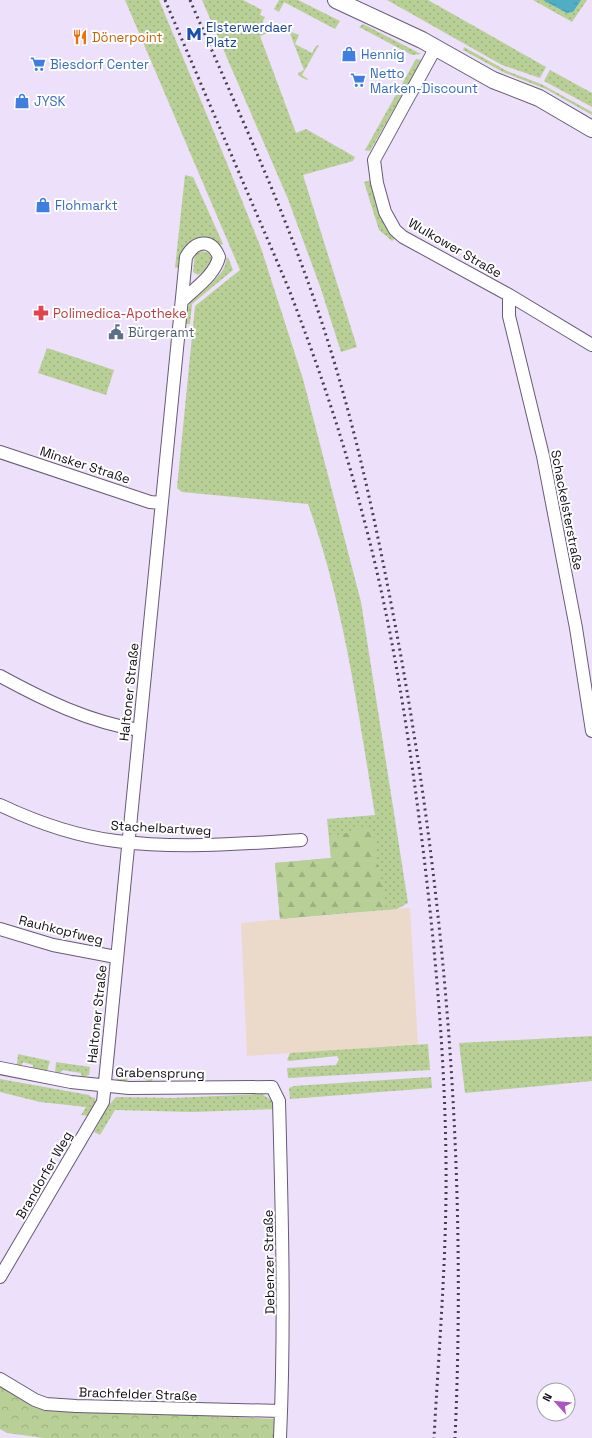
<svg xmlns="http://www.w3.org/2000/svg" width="592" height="1438" viewBox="0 0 592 1438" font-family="'Space Grotesk',sans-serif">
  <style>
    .industrial { fill: #ebd9c9 }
    .grass { fill: url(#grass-dots) }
    .forest { fill: url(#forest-firs) }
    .park { fill: url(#park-crowns) }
    .water { fill: url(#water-ripples) }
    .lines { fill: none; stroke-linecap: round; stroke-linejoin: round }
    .street-casing { stroke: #685a76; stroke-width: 14 }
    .secondary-casing { stroke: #685a76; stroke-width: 18 }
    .street { stroke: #fff; stroke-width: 12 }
    .secondary { stroke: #fff; stroke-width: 16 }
    .rail { stroke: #463f4d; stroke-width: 3; stroke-dasharray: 2 4; stroke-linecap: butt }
    .labels { text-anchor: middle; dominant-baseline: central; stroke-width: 4; stroke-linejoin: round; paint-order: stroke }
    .transit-label { font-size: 13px; fill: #164399; stroke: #fff; text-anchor: start }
    .food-label { font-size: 13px; fill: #c56008; stroke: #fff; text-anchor: start }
    .shop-label { font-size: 13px; fill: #366cbe; stroke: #fff; text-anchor: start }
    .street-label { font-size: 13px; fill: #0e0913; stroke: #fff }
    .health-label { font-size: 13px; fill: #be3a42; stroke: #fff; text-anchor: start }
    .service-label { font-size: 13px; fill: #4e5e75; stroke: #fff; text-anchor: start }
  </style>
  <defs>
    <pattern id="grass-dots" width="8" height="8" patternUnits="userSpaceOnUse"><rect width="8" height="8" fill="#b8cf95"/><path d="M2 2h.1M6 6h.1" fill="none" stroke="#9db080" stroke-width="1.8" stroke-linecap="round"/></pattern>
    <pattern id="forest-firs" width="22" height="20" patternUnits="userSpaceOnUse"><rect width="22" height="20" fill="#b8cf95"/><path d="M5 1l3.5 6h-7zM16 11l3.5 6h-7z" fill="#9db080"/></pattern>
    <pattern id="park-crowns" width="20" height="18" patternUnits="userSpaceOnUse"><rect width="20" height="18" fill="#b8cf95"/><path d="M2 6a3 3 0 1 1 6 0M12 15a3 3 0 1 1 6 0" fill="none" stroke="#9db080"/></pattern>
    <pattern id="water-ripples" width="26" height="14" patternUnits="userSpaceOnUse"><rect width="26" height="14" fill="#4faec3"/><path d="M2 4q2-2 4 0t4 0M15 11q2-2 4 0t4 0" fill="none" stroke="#4494a7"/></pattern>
  </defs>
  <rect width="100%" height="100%" fill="#ede0fb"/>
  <path class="industrial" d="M410,908L418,1045L247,1056L241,923Z"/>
  <path class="grass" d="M125,0H159L226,161L261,248L303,379L361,602L408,903L397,909L280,919L275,863L331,858L327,819L375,815C358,711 344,604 308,504L182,492L177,488L195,306L240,270Z
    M202,0H243L262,10L260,15L265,17L259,29L268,33L260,36L296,133L306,129L355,157L353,161L303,175L357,347L341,352L321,289L288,199Z
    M279,0H298L340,21L335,29L284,2L279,12L274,9Z
    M387,0H428L546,67L540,78L502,65Z
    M533,0H587L572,22Z
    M363,24L421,54L412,55L359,27Z
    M289,31L299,35L295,44L312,53L316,46L319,45L302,75L308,79L307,80L299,76L298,73L304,70Z
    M464,47L507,71L541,84L592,112V115L546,89L503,72L463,50Z
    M416,59L422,60L370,151L365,150Z
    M550,70L592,93V107L544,81Z
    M185,175L193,177L223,244L221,245C199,227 182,242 180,267L175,268Z
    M371,180L397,236L392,241L379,230L364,182Z
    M202,251L209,253L213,261L210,267L198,275L193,272L195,254Z
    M228,257L233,270L192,304L190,324H185C186,316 187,307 192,300C202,284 225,280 226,259Z
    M47,348L114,370L106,395L38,373Z
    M592,1036V1081L465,1093L459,1043Z
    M428,1044L430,1070L288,1078L287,1068H288L336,1065L339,1059L337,1056L289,1061L287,1060L290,1053Z
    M18,1054L50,1061L47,1071L33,1068V1065L23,1062L21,1066L17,1065Z
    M56,1062L90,1067L89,1075L82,1077L81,1073L62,1070L60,1074L55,1073Z
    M128,1070L154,1071L152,1082L148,1083L146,1079L128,1078L126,1082L117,1080V1073L127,1074Z
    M431,1077L432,1088L290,1099L289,1088L294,1086Z
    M0,1079L89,1095L91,1097L95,1098L96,1104L90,1116L81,1115L86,1107L40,1102L0,1092Z
    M262,1094L271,1100L276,1109L192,1112L115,1110L100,1135L94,1132L108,1106L116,1097L173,1098Z"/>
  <path class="forest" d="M366,827L375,839L377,859L386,909L280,919L275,863L331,858L329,838Z"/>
  <path class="park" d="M0,1386L39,1409L277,1419L276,1438H44L7,1433L0,1429Z"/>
  <path class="water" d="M543,0H581L573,12L567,13Z"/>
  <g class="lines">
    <g class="street-casing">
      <path id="street" d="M436,47L374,160L377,183L385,212L395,230L403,237L509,295L592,345
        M509,295V316L543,456L576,628L592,731
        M0,452L150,502L161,503
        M0,676C44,700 89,722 139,730
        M0,805C36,822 76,836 116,841C177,849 240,844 301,840
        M0,929L53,945L116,957
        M0,1068L71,1082L129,1088L272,1087L279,1101C282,1213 285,1326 280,1438
        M0,1277L103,1102L186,257C195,241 211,237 219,257C215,275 195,288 182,301
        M0,1379L35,1400L46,1404L76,1406L281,1411"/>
    </g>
    <g class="secondary-casing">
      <path id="secondary" d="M336,0L422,40L493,80L539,98L592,129"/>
    </g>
    <use href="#street" class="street"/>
    <use href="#secondary" class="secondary"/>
    <path class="rail" d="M165,0L288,287C317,362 343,438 363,516C393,627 410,743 424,857C436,958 445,1060 446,1162C447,1254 439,1346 434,1438
      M190,0C236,107 286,212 322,323C356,426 378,533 398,640C446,903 467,1171 455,1438"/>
  </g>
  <defs>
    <g id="metro-bare" transform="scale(1.2)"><path d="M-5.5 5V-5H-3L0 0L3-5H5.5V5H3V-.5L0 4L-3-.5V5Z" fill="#1a4fb4" stroke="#fff" stroke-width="2.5" paint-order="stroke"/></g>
    <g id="restaurant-bare" transform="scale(1.2)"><path d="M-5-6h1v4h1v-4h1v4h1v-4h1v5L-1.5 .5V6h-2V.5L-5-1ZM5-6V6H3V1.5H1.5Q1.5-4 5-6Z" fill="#e8710a" stroke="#fff" stroke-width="2.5" paint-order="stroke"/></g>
    <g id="shop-bare" transform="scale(1.2)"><path d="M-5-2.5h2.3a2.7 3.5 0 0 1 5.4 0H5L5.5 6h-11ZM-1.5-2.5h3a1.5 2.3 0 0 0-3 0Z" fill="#3f7fe0" stroke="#fff" stroke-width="2.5" paint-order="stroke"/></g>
    <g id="supermarket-bare" transform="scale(1.2)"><path d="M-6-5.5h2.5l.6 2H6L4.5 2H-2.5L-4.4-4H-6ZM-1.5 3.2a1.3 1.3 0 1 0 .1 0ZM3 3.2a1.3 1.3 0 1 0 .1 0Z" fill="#3f7fe0" stroke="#fff" stroke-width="2.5" paint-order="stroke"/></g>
    <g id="pharmacy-bare" transform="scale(1.2)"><path d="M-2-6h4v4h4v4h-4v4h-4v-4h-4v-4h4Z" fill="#e0444e" stroke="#fff" stroke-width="2.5" paint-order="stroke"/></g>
    <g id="civic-bare" transform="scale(1.2)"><path d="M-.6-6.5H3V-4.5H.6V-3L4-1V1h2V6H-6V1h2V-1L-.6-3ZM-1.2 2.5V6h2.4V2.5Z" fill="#5c6f8a" stroke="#fff" stroke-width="2.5" paint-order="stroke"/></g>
  </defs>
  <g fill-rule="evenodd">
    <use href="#metro-bare" x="194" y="34"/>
    <use href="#restaurant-bare" x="80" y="37"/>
    <use href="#shop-bare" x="349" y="54"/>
    <use href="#supermarket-bare" x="38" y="64"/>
    <use href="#supermarket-bare" x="358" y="80"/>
    <use href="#shop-bare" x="22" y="101"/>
    <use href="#shop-bare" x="43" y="205"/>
    <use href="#pharmacy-bare" x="41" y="313"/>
    <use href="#civic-bare" x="116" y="332"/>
  </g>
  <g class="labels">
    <g class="transit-label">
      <text x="206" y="27">Elsterwerdaer<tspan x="206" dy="15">Platz</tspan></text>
    </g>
    <g class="food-label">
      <text x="92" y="37">Dönerpoint</text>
    </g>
    <g class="shop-label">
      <text x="361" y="54">Hennig</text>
      <text x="50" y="64">Biesdorf Center</text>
      <text x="370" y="73">Netto<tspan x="370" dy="15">Marken-Discount</tspan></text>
      <text x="34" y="101">JYSK</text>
      <text x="55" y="205">Flohmarkt</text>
    </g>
    <g class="street-label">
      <text transform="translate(455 248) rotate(30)">Wulkower Straße</text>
      <text transform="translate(85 465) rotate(18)">Minsker Straße</text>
      <text transform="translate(567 510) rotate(79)">Schackelsterstraße</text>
      <text transform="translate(129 692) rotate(-84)">Haltoner Straße</text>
      <text transform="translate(161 828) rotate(3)">Stachelbartweg</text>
      <text transform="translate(61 930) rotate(14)">Rauhkopfweg</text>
      <text transform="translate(97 1014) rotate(-84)">Haltoner Straße</text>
      <text transform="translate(160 1073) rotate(1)">Grabensprung</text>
      <text transform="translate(44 1175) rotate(-60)">Brandorfer Weg</text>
      <text transform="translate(269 1262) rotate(-91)">Debenzer Straße</text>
      <text transform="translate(138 1394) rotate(2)">Brachfelder Straße</text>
    </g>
    <g class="health-label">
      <text x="53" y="313">Polimedica-Apotheke</text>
    </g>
    <g class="service-label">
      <text x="128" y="332">Bürgeramt</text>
    </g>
  </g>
  <g transform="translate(556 1402) rotate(297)"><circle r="19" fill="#ffffff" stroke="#9f9da1"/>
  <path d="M0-3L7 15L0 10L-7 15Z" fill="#ab55c3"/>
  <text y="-6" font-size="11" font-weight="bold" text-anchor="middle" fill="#0e0913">N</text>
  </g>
</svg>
